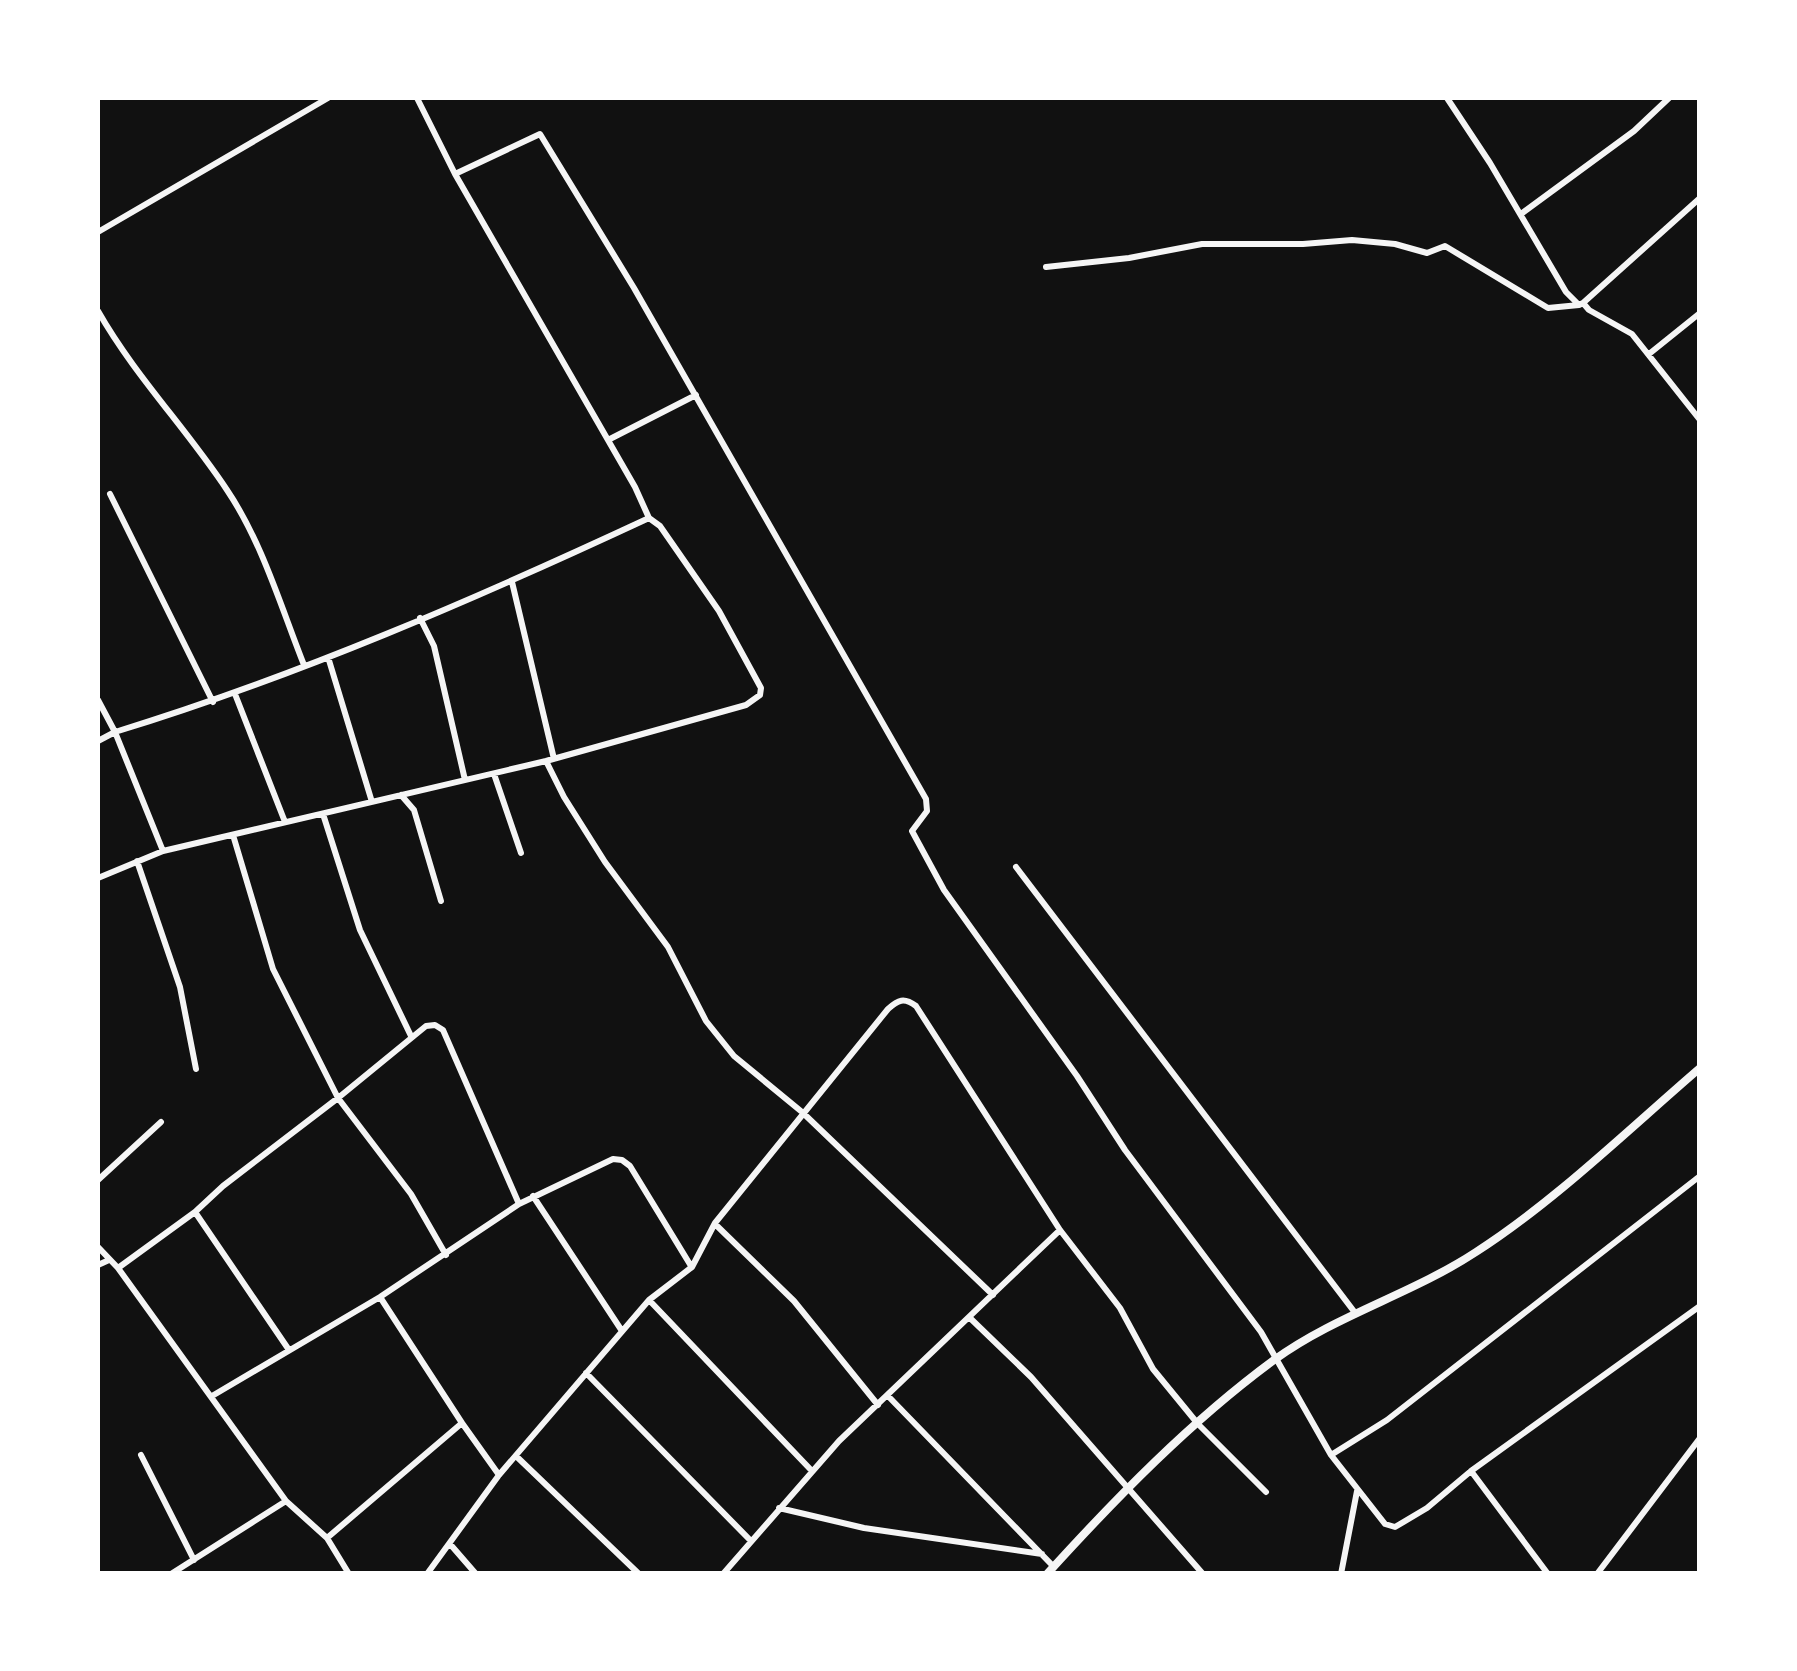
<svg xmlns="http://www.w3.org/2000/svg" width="1797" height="1671" viewBox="0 0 1797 1671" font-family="'Space Grotesk',sans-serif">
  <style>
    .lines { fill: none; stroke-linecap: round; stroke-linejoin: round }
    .minor { stroke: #f5f5f5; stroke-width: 6 }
    .tertiary { stroke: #f5f5f5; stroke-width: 8 }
  </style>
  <rect width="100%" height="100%" fill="#111"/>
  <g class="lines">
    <path class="minor" d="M1447,98L1490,163L1566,292L1579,305L1583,303L1589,310L1632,334L1700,420
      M455,174L540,134L634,288L926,799L927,811L912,831L944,890L1077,1076L1125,1150L1261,1332L1331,1455L1385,1524L1395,1527L1427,1508L1471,1471L1700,1306
      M1521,214L1634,131L1669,98
      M98,232L328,98
      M1046,267L1129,258L1202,244H1303L1352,240L1395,244L1427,253L1445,246L1548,308L1579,305
      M1583,303L1700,198
      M98,311C135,376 186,428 227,490C262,542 281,607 304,665
      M1649,354L1700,313
      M608,440L696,395
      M110,494L213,702
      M512,582L554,759
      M420,618L434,646L465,780
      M328,657L372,802
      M235,694L285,822
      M98,700L115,732L163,851
      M98,741L115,732C298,676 475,599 649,518
      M546,761L564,797L605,862L668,947L706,1021L734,1056L802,1112L993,1295
      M494,774L521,853
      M401,795L414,810L441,901
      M323,814L360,930L411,1036
      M233,835L273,969L338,1098L411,1194L446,1255
      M137,861L180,987L196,1069
      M1016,867L1356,1314
      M98,878L163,851L546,761L746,705L760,695L761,688L719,611L660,526L649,518L635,487L455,174L417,98
      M98,1180L161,1122
      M533,1196L622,1331
      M195,1212L289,1350
      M715,1224L794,1301L878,1405
      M98,1247L118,1268L286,1501L327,1538L349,1574
      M98,1265L109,1260
      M118,1268L195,1212L223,1186L338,1098L426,1026L435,1025L443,1030L519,1204
      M380,1297L462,1423
      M649,1300L812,1471
      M970,1318L1031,1377L1203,1574
      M586,1373L751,1541
      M212,1396L380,1297L519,1204L613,1159L622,1160L630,1166L691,1266
      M888,1396L1053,1566
      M141,1455L194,1560
      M1331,1455L1387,1420L1700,1176
      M516,1456L639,1574
      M1471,1471L1548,1574
      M779,1508L864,1528L1042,1554
      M327,1538L462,1423L499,1475
      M450,1544L476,1574
      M171,1574L286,1501
      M427,1574L499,1475L649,1300L692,1267L715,1223L888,1009C898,1000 904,997 916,1006L1060,1230L1120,1308L1153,1369L1198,1424L1266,1492
      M723,1574L839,1441L1060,1230
      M1341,1574L1357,1491
      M1597,1574L1700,1438"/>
    <path class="tertiary" d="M1047,1574C1116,1498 1191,1421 1274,1360C1336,1315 1412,1294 1476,1252C1554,1202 1629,1129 1700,1068"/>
  </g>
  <rect width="1797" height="1671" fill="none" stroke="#ffffff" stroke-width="200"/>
</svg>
